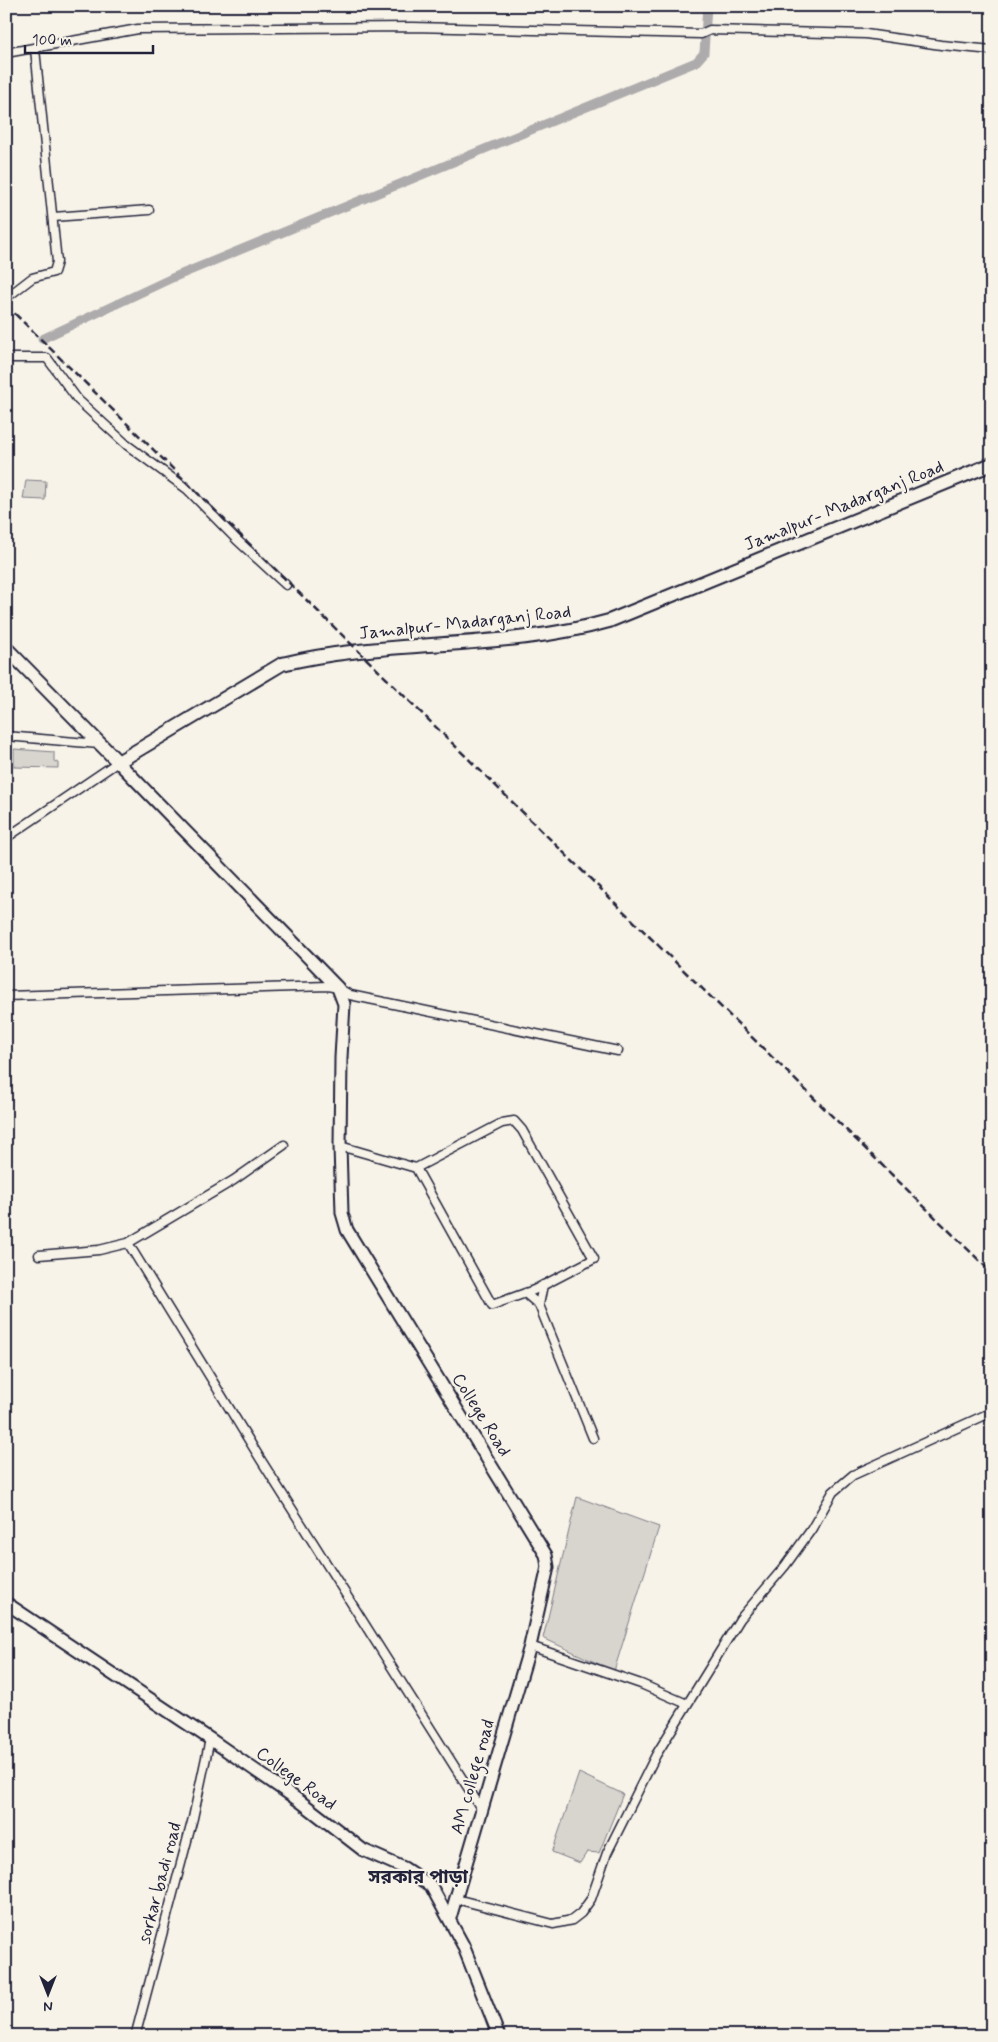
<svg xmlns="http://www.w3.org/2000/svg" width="998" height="2042" viewBox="0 0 998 2042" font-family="Mynerve,'Noto Sans Bengali',sans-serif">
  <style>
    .green { fill: #d8d5cf; stroke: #7d7c85 }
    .water { fill: #aeabad; stroke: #76747f }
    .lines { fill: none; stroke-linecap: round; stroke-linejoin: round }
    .canal { stroke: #aeabad; stroke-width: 9 }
    .street-casing { stroke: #22223b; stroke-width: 11 }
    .secondary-casing { stroke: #22223b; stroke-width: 15 }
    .primary-casing { stroke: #22223b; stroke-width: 16 }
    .street { stroke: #f7f3e8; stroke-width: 8 }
    .secondary { stroke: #f7f3e8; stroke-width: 11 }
    .primary { stroke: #f7f3e8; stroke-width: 12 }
    .rail { stroke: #22223b; stroke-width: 2.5; stroke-dasharray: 8 4; stroke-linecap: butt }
    .labels { text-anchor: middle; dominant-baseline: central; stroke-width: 4.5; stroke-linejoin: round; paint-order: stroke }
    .street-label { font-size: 18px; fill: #22223b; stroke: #f7f3e8 }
    .neighbourhood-label { font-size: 19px; font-weight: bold; fill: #22223b; stroke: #f7f3e8 }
  </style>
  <rect width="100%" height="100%" fill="#f7f3e8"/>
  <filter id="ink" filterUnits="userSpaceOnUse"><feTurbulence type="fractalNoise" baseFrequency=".02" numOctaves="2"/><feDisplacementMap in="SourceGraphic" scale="10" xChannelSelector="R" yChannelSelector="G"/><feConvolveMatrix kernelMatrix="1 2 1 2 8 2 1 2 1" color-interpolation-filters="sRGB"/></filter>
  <g filter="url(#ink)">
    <path class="green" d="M26,480L46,481L45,500L23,499Z
      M14,749L54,752V761L58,763V768L14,767Z
      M577,1497L659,1527L614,1671L543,1638Z
      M579,1773L623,1794L599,1853L587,1852L580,1863L552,1852Z"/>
    <path class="water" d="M6,589H9L10,619L7,636Z"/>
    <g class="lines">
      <path class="canal" d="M42,339L172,278L696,62L704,53L707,6"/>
      <g class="street-casing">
        <path id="street" d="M6,53L138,29L413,27L701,34L710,30L866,34L941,45L992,50
          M53,217L149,210
          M6,298L32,278L54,272L57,262L35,49
          M6,358H47L78,400L127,445L187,489L237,540L286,585
          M6,736L99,744
          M6,838L118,762
          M6,996L328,986L338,988L350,995L618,1051
          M340,1146L416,1168L492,1305L534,1290L594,1259L522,1130L514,1121L502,1123L416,1168
          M128,1243L261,1460L482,1810
          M39,1255L99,1250L128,1243L234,1180L284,1145
          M525,1293L539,1305L593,1438
          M539,1305L543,1285
          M530,1646L641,1684L687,1704
          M456,1899L553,1924L572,1920L581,1913L591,1899L607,1853L656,1755L740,1619L785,1566L811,1530L833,1492L853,1475L992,1412
          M136,2033L193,1818L210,1739"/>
      </g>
      <g class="secondary-casing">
        <path id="secondary" d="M118,762L338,988L344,1004L341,1058L340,1146L342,1213L347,1230L546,1555L548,1567L530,1646L450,1918
          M6,1603L210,1739L301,1802L363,1850L404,1868L431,1886L463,1945L499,2036"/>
      </g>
      <g class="primary-casing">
        <path id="primary" d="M6,648L118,762L282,664C388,638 504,651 609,621L992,464"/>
      </g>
      <use href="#street" class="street"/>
      <use href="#secondary" class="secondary"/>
      <use href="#primary" class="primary"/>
      <path class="rail" d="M6,305L992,1273"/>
    </g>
  </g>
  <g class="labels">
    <g class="street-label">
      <text transform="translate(844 506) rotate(-22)">Jamalpur- Madarganj Road</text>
      <text transform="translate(465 623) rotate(-6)">Jamalpur- Madarganj Road</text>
      <text transform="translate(481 1415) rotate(58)">College Road</text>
      <text transform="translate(473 1777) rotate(-74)">AM college road</text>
      <text transform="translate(296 1779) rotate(36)">College Road</text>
      <text transform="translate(160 1883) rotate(-75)">sorkar badi road</text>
    </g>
    <g class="neighbourhood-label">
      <text x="418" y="1877">সরকার পাড়া</text>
    </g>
  </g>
  <rect width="998" height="2042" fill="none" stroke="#f7f3e8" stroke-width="25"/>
  <rect x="12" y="12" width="973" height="2017" fill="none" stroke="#22223b" stroke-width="2" filter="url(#ink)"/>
  <g transform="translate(48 1994) rotate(180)" stroke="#f7f3e8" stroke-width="4" paint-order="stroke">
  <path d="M0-4L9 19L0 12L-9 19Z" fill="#22223b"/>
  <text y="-8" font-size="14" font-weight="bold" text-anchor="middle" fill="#22223b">N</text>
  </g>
  <path d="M25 45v8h128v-8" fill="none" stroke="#22223b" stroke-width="2.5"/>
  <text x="32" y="45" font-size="15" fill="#22223b" stroke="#f7f3e8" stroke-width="4" paint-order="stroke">100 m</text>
</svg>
